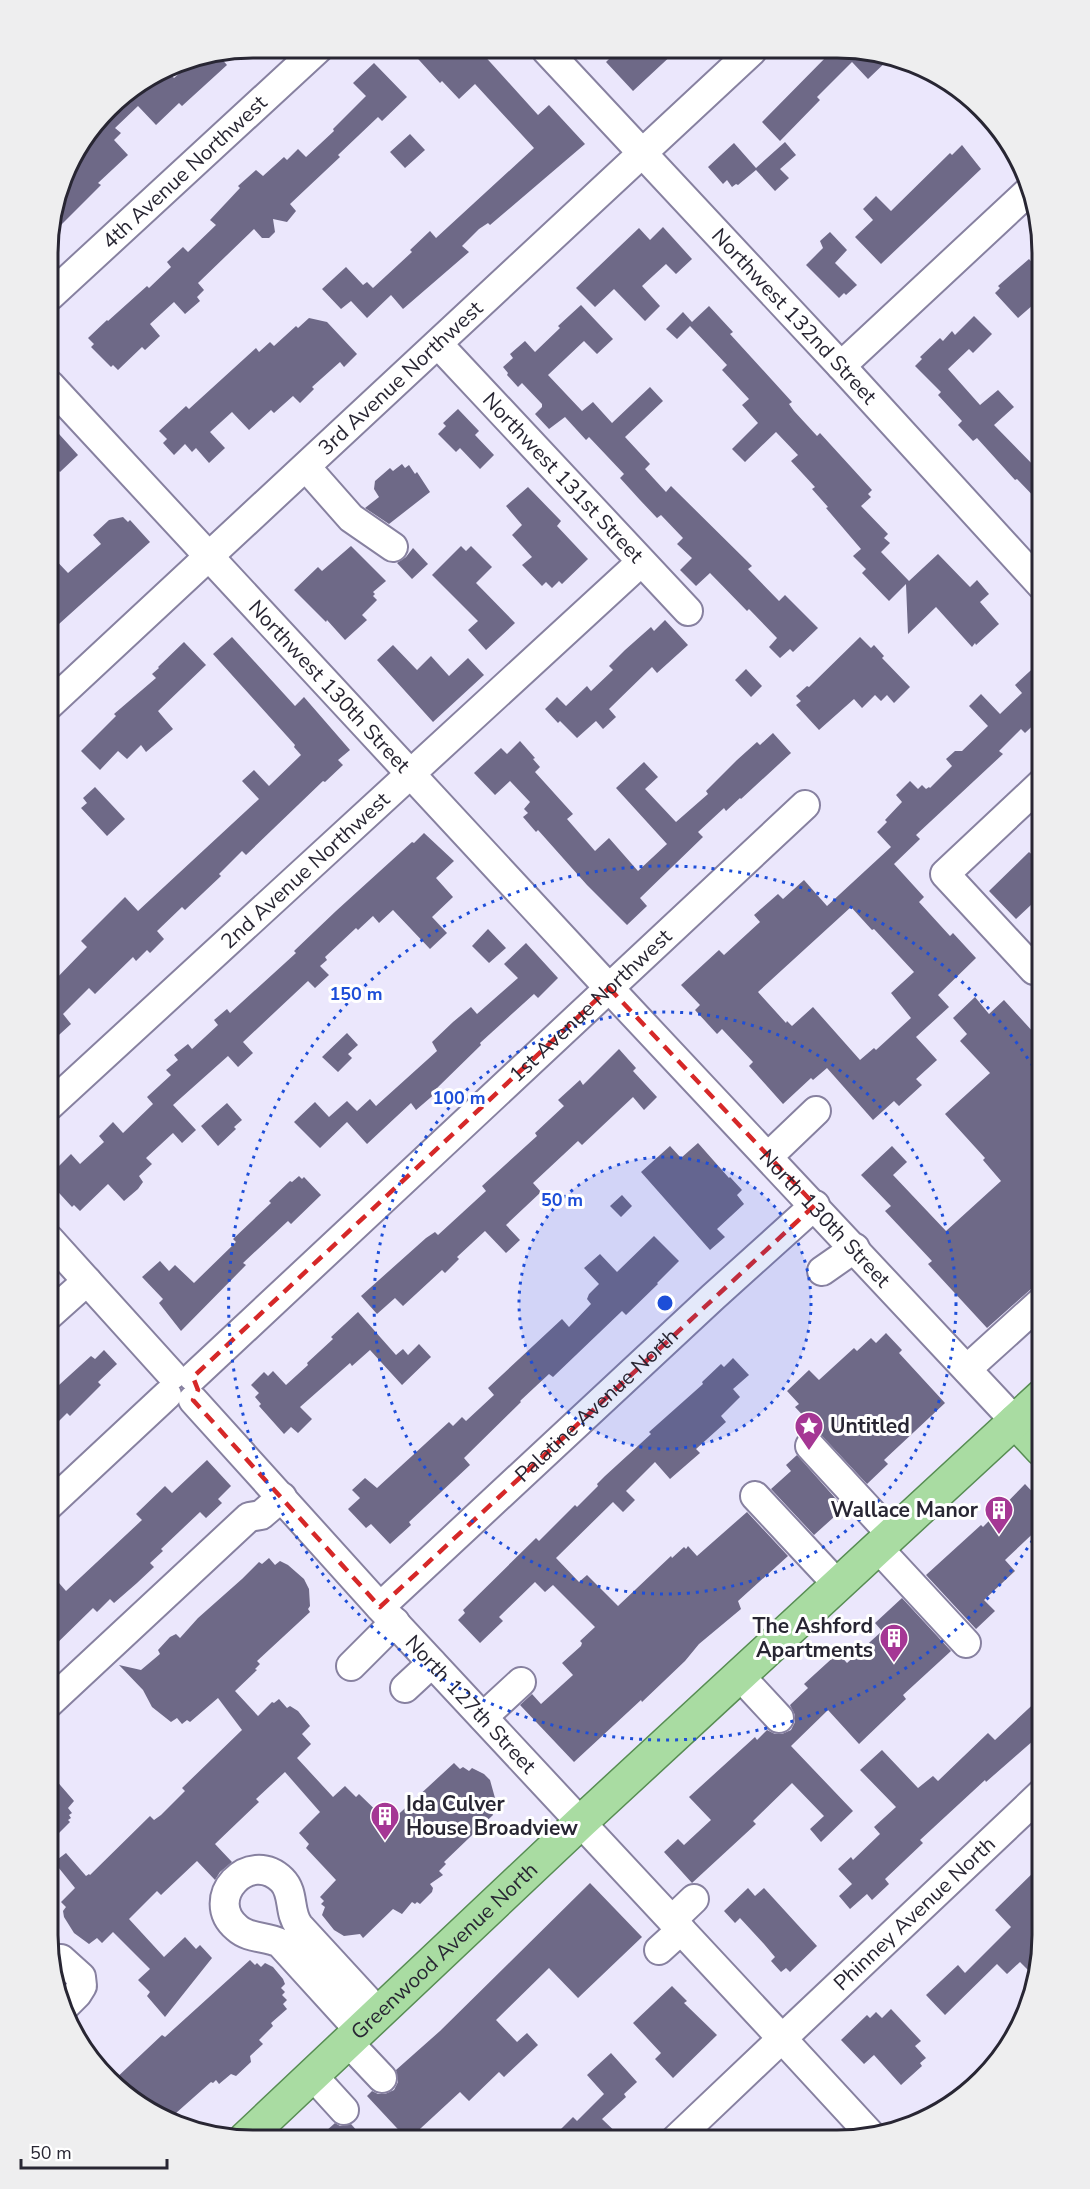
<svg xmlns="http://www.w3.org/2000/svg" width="1090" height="2189" viewBox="0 0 1090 2189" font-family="'Nunito Sans',sans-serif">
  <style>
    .building { fill: #6e6987; fill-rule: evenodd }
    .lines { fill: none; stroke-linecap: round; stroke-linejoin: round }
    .minor-casing { stroke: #8781a0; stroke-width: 32 }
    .major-casing { stroke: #578d53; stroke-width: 36 }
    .minor { stroke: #fff; stroke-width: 28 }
    .major { stroke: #a9dca2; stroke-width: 33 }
    .marked { fill: none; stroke: #d62828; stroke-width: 4.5; stroke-dasharray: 12 8; stroke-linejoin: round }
    .ring { fill: none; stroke: #1d4ed8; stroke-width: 3; stroke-dasharray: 3 6 }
    .labels { text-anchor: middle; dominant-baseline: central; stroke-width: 6; stroke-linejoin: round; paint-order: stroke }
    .street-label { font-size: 21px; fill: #282633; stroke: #fff }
    .poi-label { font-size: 21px; font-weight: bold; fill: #282633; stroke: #fff; text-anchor: start }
    .rim { fill: none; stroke: #282633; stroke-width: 3 }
    .centre { fill: #1d4ed8; stroke: #fff; stroke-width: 3 }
    .ring-label { font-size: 18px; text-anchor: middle; font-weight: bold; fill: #1d4ed8; stroke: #fff; stroke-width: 6; stroke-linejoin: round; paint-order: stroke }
  </style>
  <rect width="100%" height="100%" fill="#ebe7fc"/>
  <path class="building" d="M409,49H473L478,55L481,52L538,115L549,105L585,144L490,225L488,223L479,229L462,246L469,252L403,309L391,295L367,318L351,301L341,309L322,289L346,267L363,285L367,282L373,288L412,252L410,250L430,231L436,238L534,148L475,84L459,99L442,81L440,83Z
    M618,50H635L676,51L633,91L606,62Z
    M831,52H877L890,58L868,79L852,62L817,97L820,100L780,141L762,122Z
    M218,55L227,65L182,106L179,103L156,125L138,106L115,128L121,133L114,140L128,155L98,183L101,185L50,236V227L69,163L80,153L78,151L118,99L161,72L166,78L170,74L174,78L195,60Z
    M374,63L407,97L382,121L378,117L338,155L340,157L290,204L296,211L287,222L273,219L275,232L269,238H262L254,229L198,283L204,290L197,297L200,301L185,314L174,302L150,324L160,336L145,350L142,347L118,370L113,365L111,367L91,347L94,344L88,338L107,320L108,321L147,286L149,288L171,267L167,262L183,247L188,252L216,225L210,220L240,188L238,186L256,170L263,176L284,157L287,160L298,149L306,157L334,131L333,129L366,96L353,83Z
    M410,134L425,150L405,168L390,152Z
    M785,142L796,155L780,169L789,178L775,191L756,170L738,185L736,184L732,187L727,180L723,184L708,167L734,143L756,168Z
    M962,145L981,169L881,264L855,237L873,220L863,209L876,196L891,211L950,153L952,155Z
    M663,227L692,259L676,274L666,264L642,286L660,306L645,321L614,289L595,307L576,288L639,228L650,240Z
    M830,232L847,250L835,263L857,285L846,295L844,293L839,298L806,265L823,248L820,241Z
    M1029,259L1042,273V297L1018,318L995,293L1000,288L998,286Z
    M581,305L613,339L597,354L584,341L548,375L582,411L593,402L612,423L650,387L663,401L625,437L650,464L645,469L666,492L671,486L752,566L748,569L779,601L785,595L818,628L793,652L790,649L780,658L769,647L777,638L749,609L747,611L710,573L696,586L680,570L692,558L677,544L683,538L661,515L657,518L640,500L620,478L624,474L589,437L586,440L565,417L549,429L535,414L542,407V404L522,383L518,387L507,375L508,373L503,367L513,358L510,354L525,341L535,352L560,328L558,326Z
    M709,306L733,332L730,334L792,402L789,404L794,411L817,436L820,433L872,490L868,494L871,497L861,506L888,534L884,538L890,543L881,552L909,581L938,554L970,587L977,580L989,594L980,602L999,624L976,645L975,643L972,647L936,607L908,634L906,584L889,601L862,573L866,569L853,556L861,549L826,508L828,507L812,489L815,487L791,461L798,455L776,432L745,462L732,449L758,423L742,405L749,399L722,370L727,365L690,326L677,339L666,329L683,312L692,322Z
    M974,316L992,334L973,353L969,349L948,369L980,405L998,390L1014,407L994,425L1042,474V505L1017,479L1015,480L977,438L973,441L958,425L962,421L938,395L941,392L915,366L922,359L920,357L940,338L943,341L952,331L955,335Z
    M309,318L327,322L357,354L344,367L340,362L312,387L314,389L300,403L293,396L274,413L271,410L249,430L232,412L210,432L225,448L209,463L196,448L192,452L185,444L174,455L163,443L167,439L159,431L186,406L189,409L256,348L259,352L270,342L274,346L296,326L298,328Z
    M458,409L479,431L475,435L494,455L480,469L460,448L456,452L438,434L446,426L443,423Z
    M50,424L78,455L60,472L49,461Z
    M402,464L405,468L409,465L415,474L417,472L430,492L389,524L365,508L379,497L374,489L375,481L390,468L393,471Z
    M528,487L561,521L557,526L588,559L562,584L559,581L552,588L546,582L542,586L522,565L532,557L512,535L522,525L506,506Z
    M123,517L128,522L130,520L150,542L49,633V553L68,573L101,544L93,535L109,520Z
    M351,546L386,581L373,592L375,594L373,596L377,600L362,615L367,620L345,640L327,620L326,622L294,590L318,567L322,571Z
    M461,546L466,551L471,546L492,567L476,583L515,623L486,650L468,630L478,621L432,575Z
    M413,548L428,564L412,579L397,563L406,557Z
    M665,620L688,645L657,673L652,667L609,709L616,717L603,729L596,721L577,738L560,721L558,723L545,709L557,697L566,706L587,686L591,691L613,670L609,666L625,650L651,627L654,631Z
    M232,637L295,706L304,697L350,750L338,760L343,765L325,782L323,781L246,855L242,851L219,874L221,876L185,910L182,907L157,931L164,939L150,953L147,950L136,961L133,957L95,994L89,988L63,1014L71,1024L49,1044V986L87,947L81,941L125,897L138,911L259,799L242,781L254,770L269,786L301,755L294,747L295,745L213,654Z
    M860,637L871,648L874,645L884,656L882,658L910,687L894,703L887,695L881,701L875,695L862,708L854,699L819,730L796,705L801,701L796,696L807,686L809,687Z
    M184,642L206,665L158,711L173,729L146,752L141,745L127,759L118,751L100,770L81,751L116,716L114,714L156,678L152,674L159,668L158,667Z
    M393,645L417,670L431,656L449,676L468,658L484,675L433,722L377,660Z
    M1042,660V717L1025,733L1021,729L999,751L1003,754L916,835L920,839L894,864L924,897L919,902L950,936L953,933L976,958L938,995L949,1007L916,1037L937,1060L916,1079L922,1085L899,1106L894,1101L873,1120L827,1068L813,1080L811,1078L783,1104L749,1066L753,1062L722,1029L717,1034L695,1010L700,1005L681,985L719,950L724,955L760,922L754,915L778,894L783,899L804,880L827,906L891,847L877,832L887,822L885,820L902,802L896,795L910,781L918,789L922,785L926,789L929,787L930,788L952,766L946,759L955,751H962L988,726L969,706L981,694L1000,714L1022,693L1015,685ZM851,907L872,930L874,929L914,972L891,993L911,1018L876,1050L874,1048L860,1060L813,1007L792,1026L787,1021L786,1023L758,992Z
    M746,669L762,686L751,697L735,680Z
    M773,733L791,753L741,799L740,798L726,811L724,808L698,832L703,837L640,898L647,906L627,925L587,885L538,830L536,832L523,817L528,813L524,809L530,802L510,781L495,795L474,773L501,748L507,754L520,741L535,758L533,759L540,767L535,772L573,814L567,819L595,851L609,838L638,871L667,844L616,788L644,762L658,777L645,789L676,822L708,794L706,791L737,760L757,742L760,745Z
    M95,787L125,819L107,836L81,808L87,803L83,798Z
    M424,833L454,861L436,878L453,897L432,917L447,933L430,949L393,910L379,923L373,916L358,930L356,928L325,957L327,960L320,966L329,975L315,988L308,981L243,1042L253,1053L238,1067L228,1056L173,1105L196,1130L182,1143L173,1133L146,1158L152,1164L139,1176L143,1182L138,1189L124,1201L108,1184L80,1211L74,1205L72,1207L49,1182V1176L71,1154L80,1164L104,1142L99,1136L113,1122L123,1133L153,1104L147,1097L171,1075L166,1070L178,1060L174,1055L188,1044L192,1049L218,1025L214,1020L227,1009L230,1013L296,953L294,951L336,911L412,842L414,843Z
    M1029,852L1042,863V913L1032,904L1016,919L989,891Z
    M488,929L506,948L489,963L472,946Z
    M526,943L558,978L538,998L534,994L480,1043L481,1045L435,1090L437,1092L416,1110L411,1103L367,1144L347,1122L320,1148L294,1122L315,1102L329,1117L347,1101L357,1111L370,1099L376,1106L437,1051L432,1042L453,1022L471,1007L477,1014L518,978L504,964Z
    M975,997L989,1014L1004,1000L1034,1033L1042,1025V1285L1031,1289L987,1328L928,1264L932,1261L885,1211L891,1206L861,1175L892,1146L907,1162L893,1175L946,1231L1001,1181L983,1160L985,1158L945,1114L990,1073L960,1041L967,1034L953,1018Z
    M347,1033L358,1045L348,1054L352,1058L338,1072L322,1057Z
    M619,1049L636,1068L633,1071L657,1097L644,1110L633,1097L582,1145L578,1141L533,1183L541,1192L506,1225L520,1240L506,1253L485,1231L457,1257L459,1259L445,1273L442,1270L403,1306L395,1298L377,1314L361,1296L426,1238L435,1232L438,1235L486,1191L482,1186L537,1136L535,1133L564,1106L558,1100L580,1080L583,1085Z
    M227,1103L242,1120L234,1127L236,1129L218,1146L201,1126Z
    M698,1143L729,1178L730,1177L742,1190L737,1195L744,1204L717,1229L725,1237L710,1250L641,1172L670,1146L681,1158Z
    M299,1176L302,1179L304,1177L321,1195L291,1224L288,1221L243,1263L246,1265L181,1331L159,1303L163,1299L142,1277L160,1261L169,1271L175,1265L194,1283L236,1242L233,1239L271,1203L269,1201L290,1181L292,1182Z
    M622,1195L632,1206L621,1217L610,1206Z
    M654,1236L679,1261L657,1283L658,1284L626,1315L622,1311L553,1377L549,1374L520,1401L521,1402L464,1458L470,1465L409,1522L411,1525L390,1544L371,1524L366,1528L348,1509L360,1498L352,1490L365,1478L377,1488L449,1422L453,1426L462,1417L466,1421L494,1395L488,1388L519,1359L562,1319L569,1327L591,1304L587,1299L589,1294L599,1284L584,1268L600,1254L617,1272Z
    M358,1312L396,1355L403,1349L408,1355L419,1344L431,1357L402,1385L370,1350L352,1366L350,1363L300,1407L312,1419L298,1433L291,1427L284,1434L259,1406L261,1404L255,1397L259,1393L251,1385L264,1372L268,1376L273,1371L286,1385L308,1365L307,1363L333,1339L331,1337Z
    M886,1333L902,1350L899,1353L945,1403L884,1460L888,1464L867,1484L795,1407L799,1404L787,1391L809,1370L819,1380L854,1348L857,1351L871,1338L876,1343Z
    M104,1350L117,1364L98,1382L101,1385L70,1416L67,1413L49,1431V1374L59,1385L91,1356L95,1359Z
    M733,1358L749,1375L733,1389L740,1397L721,1416L726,1422L696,1449L700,1453L670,1479L655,1462L626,1491L635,1500L623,1512L613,1502L556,1558L579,1582L587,1575L618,1606L671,1556L672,1558L684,1547L686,1549L688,1546L697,1556L747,1512L788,1556L738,1601L741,1609L699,1644L685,1661L642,1702L641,1700L574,1762L520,1705L532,1694L541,1704L573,1675L562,1663L581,1646L582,1643L580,1641L595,1627L553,1585L545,1592L535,1582L499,1617L503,1621L480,1643L458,1620L465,1613L463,1610L536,1538L539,1541L575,1505L577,1507L598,1486L597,1484L605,1476L651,1434L649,1432L703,1384L702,1382L721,1364L724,1367Z
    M797,1455L844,1508L814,1535L771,1489L791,1471L786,1465Z
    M207,1460L231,1486L218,1499L222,1503L206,1518L200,1512L161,1549L163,1551L150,1563L154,1567L137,1583L114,1603L110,1599L97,1612L93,1608L48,1652V1594L59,1583L66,1591L142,1520L136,1514L165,1486L172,1493Z
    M1025,1484L1042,1502V1525L1005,1560L1015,1571L984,1600L995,1611L976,1629L926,1575L981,1525L983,1527Z
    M269,1558L275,1565L280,1561L288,1565L304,1579L309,1589L310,1606L308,1609L310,1612L257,1661L260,1664L255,1669L257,1670L235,1691L258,1716L272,1702L274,1703L279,1699L287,1708L290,1706L298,1711L310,1726L302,1734L311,1744L297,1758L333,1797L345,1786L356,1797L359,1794L389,1823L454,1763L460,1769L463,1767L469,1771L472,1768L484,1774L490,1780L495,1798L491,1801L497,1808L492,1813L493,1815L444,1862L446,1864L439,1871L443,1875L430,1884L433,1888L432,1892L420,1904L417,1902L415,1904L412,1902L402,1914L393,1909L363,1938L360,1934L344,1936L334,1930L322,1915L325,1907L321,1904L324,1901L320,1897L336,1880L306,1848L309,1844L299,1833L320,1812L285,1772L256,1799L259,1802L215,1844L232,1862L220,1872L215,1880L197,1861L161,1895L157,1891L129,1919L164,1957L185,1937L196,1949L200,1945L212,1958L165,2017L147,1996L150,1992L138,1980L150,1969L113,1932L102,1943L97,1938L89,1944L74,1933L64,1917L63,1911L66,1907L61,1902L75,1888L54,1862L66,1853L86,1876L89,1874L90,1875L150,1816L154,1820L161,1815L185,1791L182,1788L242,1730L218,1698L190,1722L187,1720L182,1724L177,1718L171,1722L152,1707L143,1690L119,1665L141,1670L160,1654L158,1650L170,1637L176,1634L180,1638L198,1618L242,1579L259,1562L262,1564Z
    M902,1598L951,1651L903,1695L906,1699L859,1744L828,1710L791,1746L853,1811L821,1842L810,1829L824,1816L792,1783L753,1821L756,1824L692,1883L664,1852L678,1839L684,1845L711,1820L689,1797L755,1737L757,1740L767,1730L775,1734H782L791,1730L795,1722V1715L790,1705L808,1688L804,1684L838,1653L847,1663L882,1631L875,1623Z
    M1042,1696V1733L986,1782L985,1780L920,1840L923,1843L885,1879L889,1884L872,1900L867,1894L850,1909L839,1896L852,1884L838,1869L851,1857L853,1860L880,1834L874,1827L896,1807L860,1770L882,1750L918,1788L933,1776L938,1781L988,1733L995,1740Z
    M48,1771L74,1801L68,1808L72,1813L69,1815L71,1818L68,1820L70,1822L48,1844Z
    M1042,1864V1950L1035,1977L1020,1962L1007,1974L997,1964L945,2015L926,1995L958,1965L965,1973L1011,1927L995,1910Z
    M590,1883L642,1937L578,1998L549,1968L496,2020L517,2042L527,2033L538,2045L504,2077L499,2072L469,2101L460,2092L408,2140L367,2096L372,2091L378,2094H385L394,2090L398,2082L396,2070L440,2031Z
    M748,1888L755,1896L764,1888L817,1946L790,1972L786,1968L781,1972L771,1961L775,1957L764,1944L740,1918L735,1923L724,1911Z
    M250,1960L255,1965L257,1963L261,1967L265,1963L273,1967L283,1979L285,1984L281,1988L285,1992L282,1995L287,2000L283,2004L287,2009L271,2023L273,2026L259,2040L263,2044L250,2056L251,2062L236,2076L231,2074L219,2084L216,2080L213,2083L211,2082L167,2121L118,2090L112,2082L162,2035L165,2037Z
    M672,1986L687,2001L684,2003L717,2035L673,2078L655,2059L661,2053L633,2023Z
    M891,2009L921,2041L915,2046L926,2058L920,2063L922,2066L901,2085L874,2055L864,2064L841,2040L867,2015L870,2018L876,2012L882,2018Z
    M611,2053L637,2082L624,2094L626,2097L602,2119L624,2140H550L573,2117L577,2121L604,2094L587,2075Z
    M335,2123L340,2126L351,2124L365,2140L317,2139Z"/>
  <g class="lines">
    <g class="minor-casing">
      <g id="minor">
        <path id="s1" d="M546,50L841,366L1042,586"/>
        <path id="s2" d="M50,296L319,48"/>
        <path id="s3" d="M438,344L688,611"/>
        <path d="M841,366L1031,189"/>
        <path id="s4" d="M50,385L609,988L1015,1421"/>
        <path d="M306,467L351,518L393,547"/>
        <path id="s5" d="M49,705L752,51"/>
        <path d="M1034,970L945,874L1042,783"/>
        <path id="s6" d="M49,1106L641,562"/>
        <path d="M769,1156L816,1111"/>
        <path d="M49,1239L172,1375"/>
        <path d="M822,1271L855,1248"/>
        <path d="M49,1315L87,1281"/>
        <path d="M967,1369L1042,1301"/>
        <path id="s7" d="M193,1377L805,805"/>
        <path id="s8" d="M193,1400L380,1607L776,2032"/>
        <path d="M810,1446L892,1535"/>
        <path d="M755,1496L838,1585"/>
        <path d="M48,1506L167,1395"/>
        <path d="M878,1548L966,1643"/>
        <path id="s9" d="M380,1607L713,1297L815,1205"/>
        <path d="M351,1666L395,1622"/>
        <path d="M740,1676L779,1718"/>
        <path d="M405,1688L432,1663"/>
        <path d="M48,1704L249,1517L261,1515L282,1497"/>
        <path d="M483,1717L521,1682"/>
        <path d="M672,1920L694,1899"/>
        <path d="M659,1950L681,1930"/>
        <path d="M52,1959H61L81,1977L82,1986L77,1994L63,2008"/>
        <path d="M360,2031L280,1943C266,1936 249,1939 237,1928C202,1899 249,1848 282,1880C295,1893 288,1912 299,1926L379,2013"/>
        <path id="s10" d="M788,2033L1042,1793"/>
        <path d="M348,2042L382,2078"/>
        <path d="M788,2045L871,2135"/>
        <path d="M313,2076L344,2110"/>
        <path d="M674,2141L775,2045"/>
      </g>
    </g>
    <g class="major-casing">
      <g id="major">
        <path d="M1015,1421L1042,1450"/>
        <path id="s11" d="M245,2139L581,1822L1042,1396"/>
      </g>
    </g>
    <use href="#minor" class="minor"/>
    <use href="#major" class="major"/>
  </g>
  <path class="marked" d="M609,988L815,1205L380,1607L193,1400L198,1390L193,1377Z"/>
  <circle cx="665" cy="1303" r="146" fill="#1d4ed8" fill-opacity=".12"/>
  <g class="ring">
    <circle cx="665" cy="1303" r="146"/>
    <circle cx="665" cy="1303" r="291"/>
    <path d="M1042 1525A437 437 0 1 1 1042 1081"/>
  </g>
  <defs>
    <g id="sight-pin" transform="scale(1.5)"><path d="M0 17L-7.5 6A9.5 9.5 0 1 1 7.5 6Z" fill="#a53794" stroke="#fff"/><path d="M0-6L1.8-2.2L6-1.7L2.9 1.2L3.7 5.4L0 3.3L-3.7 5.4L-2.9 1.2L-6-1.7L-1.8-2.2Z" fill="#fff"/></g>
    <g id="building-pin" transform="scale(1.5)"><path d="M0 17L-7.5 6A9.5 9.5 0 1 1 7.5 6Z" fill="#a53794" stroke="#fff"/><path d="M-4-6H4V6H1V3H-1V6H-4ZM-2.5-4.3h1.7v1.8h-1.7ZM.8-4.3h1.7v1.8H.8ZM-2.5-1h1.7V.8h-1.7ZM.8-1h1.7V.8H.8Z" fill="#fff"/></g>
  </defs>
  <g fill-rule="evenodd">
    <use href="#sight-pin" x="809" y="1426"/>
    <use href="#building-pin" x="999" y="1510"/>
    <use href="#building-pin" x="894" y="1638"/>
    <use href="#building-pin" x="385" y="1816"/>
  </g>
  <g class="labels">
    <g class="street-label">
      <text stroke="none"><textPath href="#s2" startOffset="183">4th Avenue Northwest</textPath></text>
      <text stroke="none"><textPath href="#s1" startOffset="364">Northwest 132nd Street</textPath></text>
      <text stroke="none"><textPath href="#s5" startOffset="480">3rd Avenue Northwest</textPath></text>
      <text stroke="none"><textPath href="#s3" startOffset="183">Northwest 131st Street</textPath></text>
      <text stroke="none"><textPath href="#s4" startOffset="411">Northwest 130th Street</textPath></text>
      <text stroke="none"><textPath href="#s6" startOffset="348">2nd Avenue Northwest</textPath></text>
      <text stroke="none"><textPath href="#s7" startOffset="544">1st Avenue Northwest</textPath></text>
      <text stroke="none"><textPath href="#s4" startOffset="1138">North 130th Street</textPath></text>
      <text stroke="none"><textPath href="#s9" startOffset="296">Palatine Avenue North</textPath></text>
      <text stroke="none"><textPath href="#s8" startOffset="412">North 127th Street</textPath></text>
      <text stroke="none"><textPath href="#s10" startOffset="174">Phinney Avenue North</textPath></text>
      <text stroke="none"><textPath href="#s11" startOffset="274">Greenwood Avenue North</textPath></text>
    </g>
    <g class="poi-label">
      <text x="830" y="1426">Untitled</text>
      <text x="978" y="1510" text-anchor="end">Wallace Manor</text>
      <text x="873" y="1626" text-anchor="end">The Ashford<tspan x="873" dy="24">Apartments</tspan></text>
      <text x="406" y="1804">Ida Culver<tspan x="406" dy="24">House Broadview</tspan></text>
    </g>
  </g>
  <path d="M0 0H1090V2189H0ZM253 58H837A195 195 0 0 1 1032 253V1935A195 195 0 0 1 837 2130H253A195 195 0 0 1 58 1935V253A195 195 0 0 1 253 58Z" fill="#eeeeef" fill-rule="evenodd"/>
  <path class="rim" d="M253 58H837A195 195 0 0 1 1032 253V1935A195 195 0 0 1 837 2130H253A195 195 0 0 1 58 1935V253A195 195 0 0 1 253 58Z"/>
  <circle cx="665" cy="1303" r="9" class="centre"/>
  <g class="ring-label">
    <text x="356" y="1000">150 m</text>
    <text x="459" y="1104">100 m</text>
    <text x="562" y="1206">50 m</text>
  </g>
  <path d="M21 2159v9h146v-9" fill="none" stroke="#282633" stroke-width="3"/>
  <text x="30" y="2159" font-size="18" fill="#282633" stroke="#ffffff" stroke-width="4.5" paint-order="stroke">50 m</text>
</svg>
